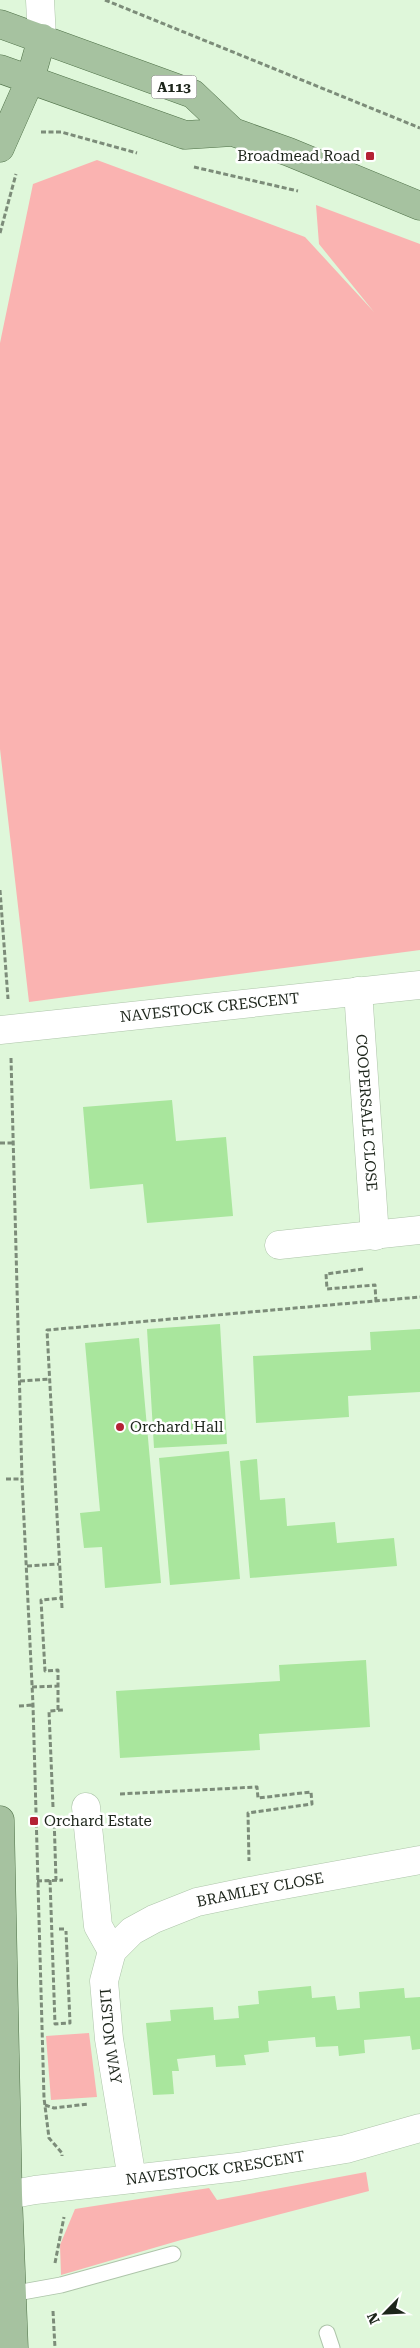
<svg xmlns="http://www.w3.org/2000/svg" width="420" height="2348" viewBox="0 0 420 2348" font-family="'Roboto Serif',serif">
  <style>
    .green { fill: #fab3b1 }
    .building { fill: #a9e69d }
    .lines { fill: none; stroke-linecap: round; stroke-linejoin: round }
    .service-casing { stroke: #aec5aa; stroke-width: 17 }
    .minor-casing { stroke: #aec5aa; stroke-width: 29 }
    .primary-casing { stroke: #4f7148; stroke-width: 29 }
    .path { stroke: #7c8c79; stroke-width: 3; stroke-dasharray: 5 2.5; stroke-linecap: butt }
    .service { stroke: #fff; stroke-width: 15 }
    .minor { stroke: #fff; stroke-width: 28 }
    .primary { stroke: #a6c2a0; stroke-width: 28 }
    .poi-dot { fill: #b42235; stroke: #fff; stroke-width: 2 }
    .labels { text-anchor: middle; dominant-baseline: central; stroke-width: 5; stroke-linejoin: round; paint-order: stroke }
    .shield { fill: #fff; stroke: #61665f; stroke-width: 1 }
    .shield-label { font-size: 14px; font-weight: bold; fill: #1d251b }
    .poi-label { font-size: 15px; fill: #1d251b; stroke: #fff; text-anchor: start }
    .street-label { font-size: 15px; fill: #1d251b; stroke: #fff }
  </style>
  <rect width="100%" height="100%" fill="#dff7da"/>
  <path class="green" d="M97,160L305,237L374,312L319,244L316,205L420,244V950L29,1002L0,749V343L33,184Z
    M89,2033L97,2097L51,2100L46,2036Z
    M366,2172L369,2191L181,2240L61,2275L60,2245L75,2209L209,2188L217,2200Z"/>
  <path class="building" d="M172,1100L176,1141L226,1137L233,1216L147,1223L143,1184L90,1189L83,1107Z
    M220,1324L227,1444L154,1448L147,1329Z
    M420,1329V1392L348,1396L349,1417L256,1423L253,1356L371,1350L370,1332Z
    M139,1338L161,1583L105,1588L102,1547L84,1548L80,1513L100,1511L85,1343Z
    M229,1451L240,1579L170,1585L159,1458Z
    M257,1459L260,1500L285,1498L287,1526L335,1522L337,1543L394,1538L397,1566L250,1578L240,1461Z
    M366,1660L370,1727L259,1734L260,1750L120,1758L116,1691L280,1681L279,1665Z
    M311,1986L312,1998L335,1996L337,2010L360,2008L359,1992L404,1988L405,1998L420,1997V2049L412,2050L410,2036L364,2040L365,2053L339,2056L338,2046L316,2047L315,2037L268,2041L269,2052L244,2055L246,2065L216,2067L215,2055L177,2059L179,2071H172L174,2094L153,2095L146,2023L171,2021L170,2010L213,2007L214,2020L239,2018L238,2006L259,2004L258,1991Z"/>
  <g class="lines">
    <g class="service-casing">
      <path id="service" d="M11,2294L61,2285L173,2254
        M327,2333L332,2348"/>
    </g>
    <g class="minor-casing">
      <g id="minor">
        <path d="M40,0L42,38"/>
        <path id="s1" d="M358,991L375,1236"/>
        <path id="s2" d="M0,1030L420,985"/>
        <path d="M279,1245L420,1230"/>
        <path id="s3" d="M86,1807L98,1926L112,1951L104,1981L109,2039L132,2179"/>
        <path id="s4" d="M112,1951L132,1931L154,1919L197,1902L250,1891L420,1860"/>
        <path id="s5" d="M8,2195L35,2190L238,2167L346,2149L420,2128"/>
      </g>
    </g>
    <g class="primary-casing">
      <path id="primary" d="M0,24L193,94L233,132L289,152L420,206
        M0,69L185,135L233,132
        M0,148L30,80L42,38
        M0,1820L8,2195L14,2348"/>
    </g>
    <path class="path" d="M105,0L420,128
      M41,132H61L137,153
      M194,167L298,191
      M0,233L16,174
      M0,890L8,999
      M11,1058L22,1479L33,1705L44,2098L49,2138L62,2153V2156
      M0,1143H13
      M363,1269L326,1274L327,1289L375,1285L376,1302
      M20,1381L50,1379
      M6,1479H22
      M27,1566L59,1564
      M62,1608L47,1330L420,1297
      M32,1687L58,1686
      M19,1706L33,1705
      M58,1710V1670L45,1671L41,1600L61,1598
      M120,1794L257,1787L258,1798L311,1792L312,1804L248,1813L249,1861
      M53,1807L49,1711L63,1710
      M54,1816L56,1880
      M50,1880L55,2024L70,2023L66,1931
      M37,1881L63,1880
      M59,1929H66
      M45,2105L54,2108L88,2104
      M55,2263L64,2217
      M53,2311L55,2348"/>
    <use href="#service" class="service"/>
    <use href="#minor" class="minor"/>
    <use href="#primary" class="primary"/>
  </g>
  <g class="poi-dot">
    <rect x="365" y="151" width="10" height="10" rx="2.5"/>
    <circle cx="120" cy="1427" r="5"/>
    <rect x="29" y="1816" width="10" height="10" rx="2.5"/>
  </g>
  <g class="labels">
    <rect class="shield" x="151.5" y="75.5" width="45" height="23" rx="4"/>
    <g class="shield-label">
      <text x="174" y="87">A113</text>
    </g>
    <g class="poi-label">
      <text x="360" y="156" text-anchor="end">Broadmead Road</text>
      <text x="130" y="1427">Orchard Hall</text>
      <text x="44" y="1821">Orchard Estate</text>
    </g>
    <g class="street-label">
      <text stroke="none"><textPath href="#s2" startOffset="211">NAVESTOCK CRESCENT</textPath></text>
      <text stroke="none"><textPath href="#s1" startOffset="122">COOPERSALE CLOSE</textPath></text>
      <text stroke="none"><textPath href="#s4" startOffset="164">BRAMLEY CLOSE</textPath></text>
      <text stroke="none"><textPath href="#s3" startOffset="235">LISTON WAY</textPath></text>
      <text stroke="none"><textPath href="#s5" startOffset="209">NAVESTOCK CRESCENT</textPath></text>
    </g>
  </g>
  <g transform="translate(385 2313) rotate(246)" stroke="#ffffff" stroke-width="4" paint-order="stroke">
  <path d="M0-4L9 19L0 12L-9 19Z" fill="#1d251b"/>
  <text y="-8" font-size="14" font-weight="bold" text-anchor="middle" fill="#1d251b">N</text>
  </g>
</svg>
